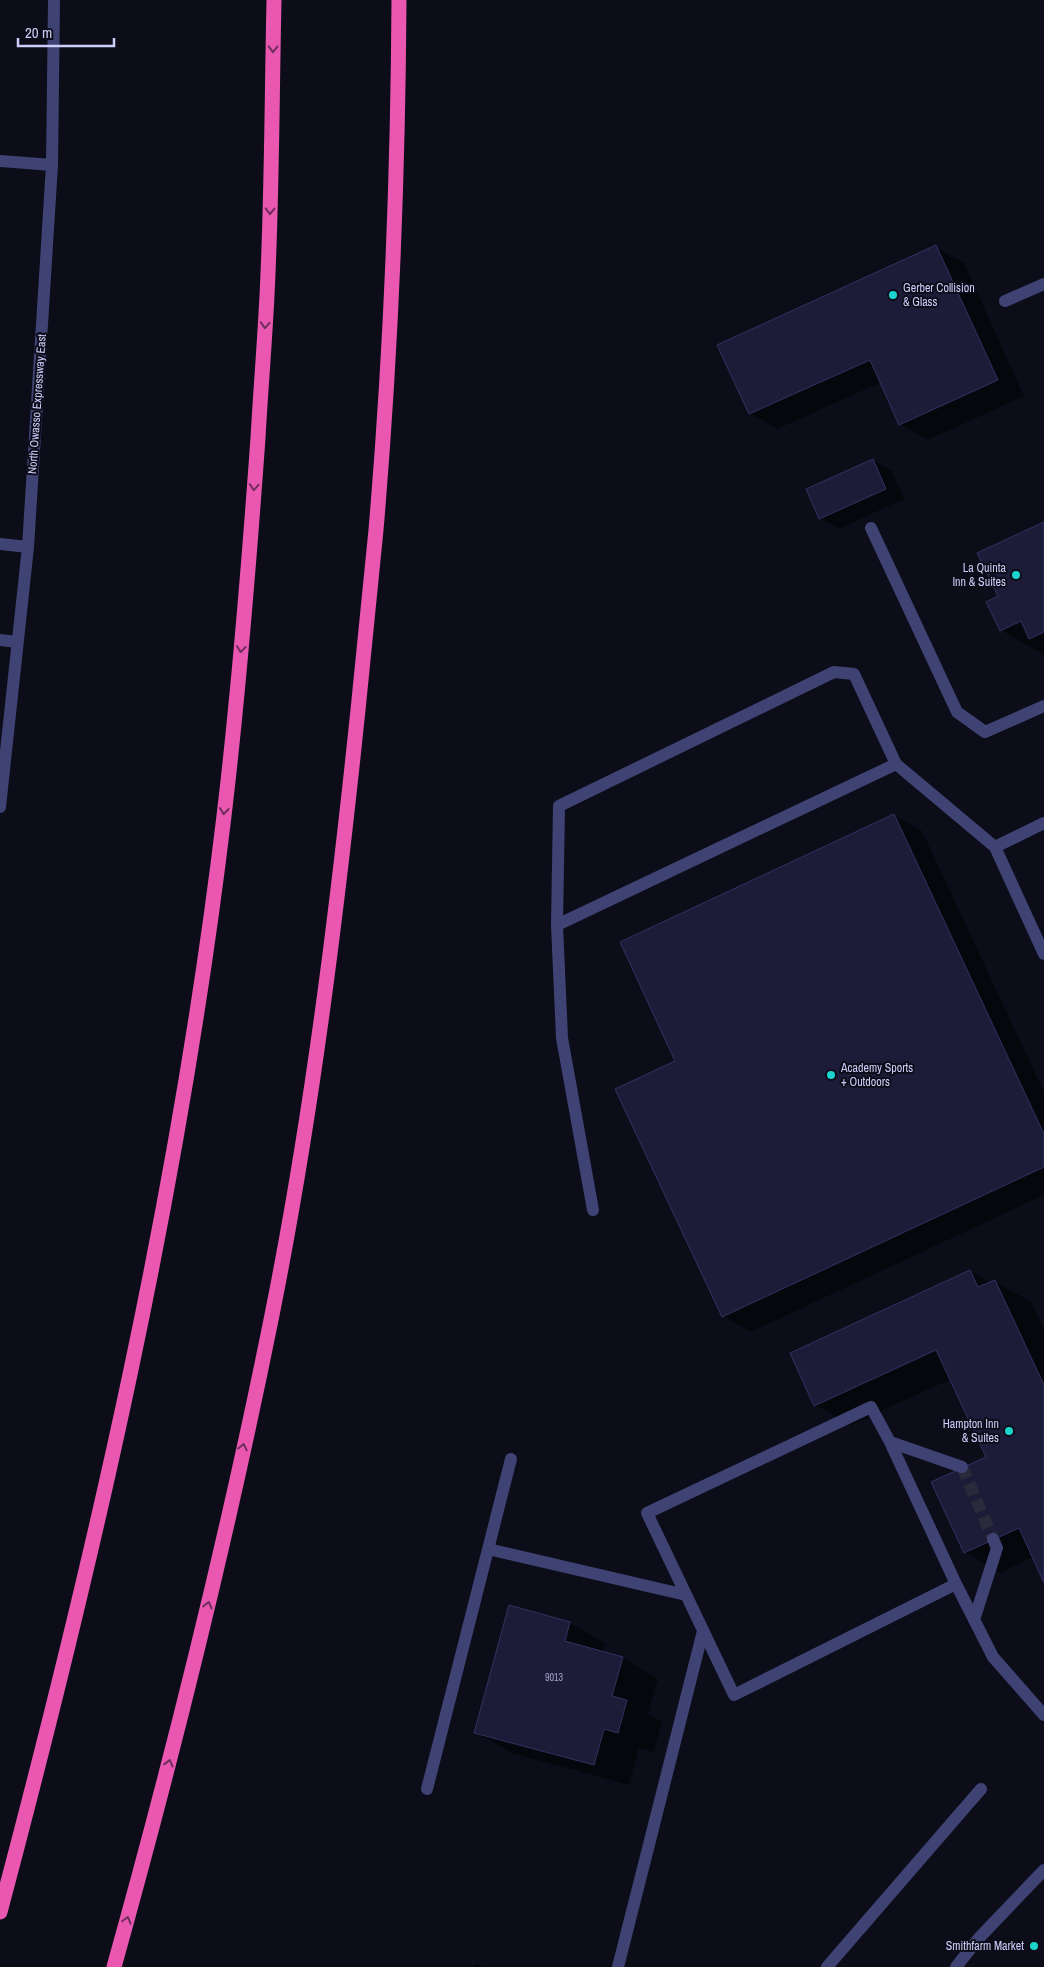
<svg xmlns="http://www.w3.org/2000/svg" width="1044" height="1967" viewBox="0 0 1044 1967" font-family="'Archivo Narrow',sans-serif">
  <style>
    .shadow { fill: #0007 }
    .building { fill: #1d1c38; stroke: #343161 }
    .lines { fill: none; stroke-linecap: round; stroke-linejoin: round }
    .minor-tunnel { stroke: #2a2a3b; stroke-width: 12; stroke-dasharray: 12 6; stroke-linecap: butt }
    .minor { stroke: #3e4373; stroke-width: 12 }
    .highway { stroke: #e957b0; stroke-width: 15 }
    .oneway { stroke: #702e5e }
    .poi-dot { fill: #1cd4ce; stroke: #0d0d1a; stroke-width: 2 }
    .labels { text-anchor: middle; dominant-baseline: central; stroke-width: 4; stroke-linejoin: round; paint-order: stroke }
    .number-label { font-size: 10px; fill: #a0a1c8 }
    .poi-label { font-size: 12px; fill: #cccdf8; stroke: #0d0d1a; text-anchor: end }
    .street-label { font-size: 12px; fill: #cccdf8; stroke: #0d0d1a }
  </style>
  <rect width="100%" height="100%" fill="#0d0d1a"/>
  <path class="shadow" d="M936,247L964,263L1024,396L928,440L900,424L882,382L777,429L750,413Z
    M873,460L892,471L904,499L839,529L820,518Z
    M1044,523V655L1001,630L1000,597Z
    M894,815L922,831L1044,1092V1195L751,1332L723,1316L677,1062Z
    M970,1271L991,1283L995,1281L1031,1302L1044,1330V1580L1034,1557L1000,1573L965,1552L987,1457L951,1379L851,1425L815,1405Z
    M570,1623L605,1643L602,1653L623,1658L658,1679L648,1714L662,1722L654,1752L639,1748L629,1785L511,1753L476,1732Z
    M475,1964L485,1967H474Z"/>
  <path class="building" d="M936,245L998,380L899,425L870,360L749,414L717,345Z
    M873,459L886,489L819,519L806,489Z
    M1044,522V632L1029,639L1021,621L1000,631L986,602L998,596L977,553Z
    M894,814L1044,1134V1167L722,1317L615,1089L675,1061L620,942Z
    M970,1270L978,1287L995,1280L1044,1385V1583L1019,1528L964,1553L931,1482L986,1457L936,1350L814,1406L790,1353Z
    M509,1605L570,1622L565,1641L623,1657L612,1696L627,1700L618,1733L604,1729L594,1765L474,1733Z"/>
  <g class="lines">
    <path class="minor-tunnel" d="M962,1467L993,1539"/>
    <path class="minor" d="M0,161L52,165
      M1005,301L1044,284
      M871,528L957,712L985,732L1044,706
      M0,544L28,547
      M0,640L17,642
      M0,807L28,547L52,165L54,0
      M1044,823L995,847L1044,954
      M557,925L896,764
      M593,1210L562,1038L557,925L559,806L834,672L854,674L896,764L995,847
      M890,1442L962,1467
      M488,1549L686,1595
      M956,1584L734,1695L647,1513L871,1407L890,1442L956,1584L993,1657L1044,1715
      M974,1620L997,1548L993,1539
      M427,1789L511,1459
      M618,1967L703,1631
      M827,1967L981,1789
      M956,1967L979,1938L1044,1870"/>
    <path class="highway" d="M0,1912C96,1551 180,1186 224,816C239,690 249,564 258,438C261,383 266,328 268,273C272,182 272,91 274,0
      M114,1967C174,1752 228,1534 272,1315C312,1115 337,912 358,710C364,650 370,590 376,530C391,354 398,177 399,0"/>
  </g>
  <defs><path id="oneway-chevron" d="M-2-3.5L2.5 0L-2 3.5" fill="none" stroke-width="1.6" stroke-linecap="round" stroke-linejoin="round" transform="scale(1.25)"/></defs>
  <g class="oneway">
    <use href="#oneway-chevron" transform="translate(273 49) rotate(91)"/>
    <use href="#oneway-chevron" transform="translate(270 211) rotate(91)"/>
    <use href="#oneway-chevron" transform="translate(265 325) rotate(94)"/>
    <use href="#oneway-chevron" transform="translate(254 487) rotate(94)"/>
    <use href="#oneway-chevron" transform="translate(241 649) rotate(96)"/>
    <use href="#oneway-chevron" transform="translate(224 811) rotate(96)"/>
    <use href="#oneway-chevron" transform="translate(243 1447) rotate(-78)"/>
    <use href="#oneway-chevron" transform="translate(208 1605) rotate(-76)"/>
    <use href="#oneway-chevron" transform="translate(169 1763) rotate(-76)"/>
    <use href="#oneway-chevron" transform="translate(127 1920) rotate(-74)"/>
  </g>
  <g class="poi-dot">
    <circle cx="893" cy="295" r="5"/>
    <circle cx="1016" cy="575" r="5"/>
    <circle cx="831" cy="1075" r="5"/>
    <circle cx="1009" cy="1431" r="5"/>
    <circle cx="1034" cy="1946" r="5"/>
  </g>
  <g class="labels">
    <g class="number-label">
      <text x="554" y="1677">9013</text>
    </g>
    <g class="poi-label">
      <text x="903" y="288" text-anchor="start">Gerber Collision<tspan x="903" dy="14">&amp; Glass</tspan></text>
      <text x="1006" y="568">La Quinta<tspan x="1006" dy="14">Inn &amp; Suites</tspan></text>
      <text x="841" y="1068" text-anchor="start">Academy Sports<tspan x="841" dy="14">+ Outdoors</tspan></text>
      <text x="999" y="1424">Hampton Inn<tspan x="999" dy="14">&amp; Suites</tspan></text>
      <text x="1024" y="1946">Smithfarm Market</text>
    </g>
    <g class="street-label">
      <text transform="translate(37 404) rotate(-86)">North Owasso Expressway East</text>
    </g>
  </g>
  <path d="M18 38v8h96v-8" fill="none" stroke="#cccdf8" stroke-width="2.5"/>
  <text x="25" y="38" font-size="15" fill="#cccdf8" stroke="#0d0d1a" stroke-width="4" paint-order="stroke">20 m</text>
</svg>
